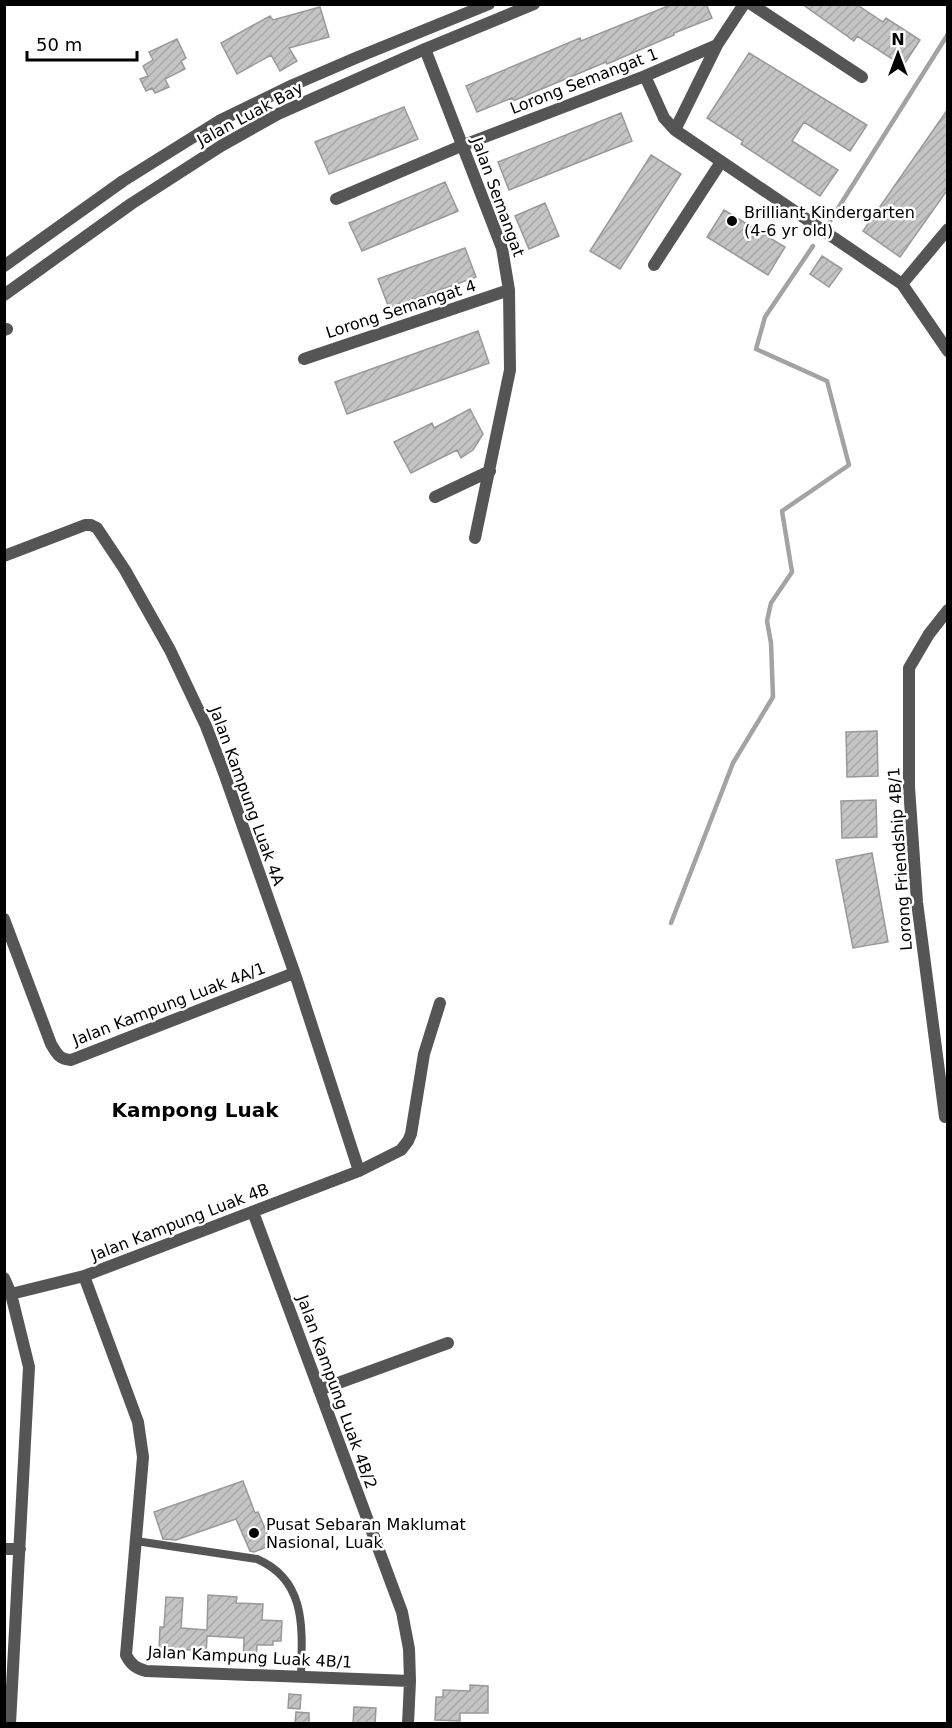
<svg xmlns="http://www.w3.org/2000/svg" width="952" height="1728" viewBox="0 0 952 1728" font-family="'DejaVu Sans',sans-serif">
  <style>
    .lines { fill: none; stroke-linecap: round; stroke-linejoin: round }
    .stream { stroke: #a3a3a3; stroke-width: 4.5 }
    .building { fill: url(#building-hatch); stroke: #999; stroke-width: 1.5 }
    .service { stroke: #555; stroke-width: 8 }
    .minor { stroke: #555; stroke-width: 12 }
    .tertiary { stroke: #555; stroke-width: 12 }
    .poi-dot { fill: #000; stroke: #fff; stroke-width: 2 }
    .labels { text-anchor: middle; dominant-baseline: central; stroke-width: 5; stroke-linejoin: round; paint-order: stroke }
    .street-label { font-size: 16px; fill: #000; stroke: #fff }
    .poi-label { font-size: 16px; fill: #000; stroke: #fff; text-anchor: start }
    .quarter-label { font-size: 20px; font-weight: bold; fill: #000; stroke: #fff }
  </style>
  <defs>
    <pattern id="building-hatch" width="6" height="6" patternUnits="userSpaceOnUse" patternTransform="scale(1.5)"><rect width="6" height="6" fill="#c4c4c4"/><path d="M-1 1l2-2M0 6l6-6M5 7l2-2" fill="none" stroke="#a7a7a7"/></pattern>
  </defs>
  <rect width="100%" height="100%" fill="#fff"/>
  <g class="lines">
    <path class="stream" d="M830,221L948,34
      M671,923L733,763L773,697L771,643L767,621L771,603L792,572L782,511L849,465L827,381L756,349L765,317L813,246"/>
  </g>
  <path class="building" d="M673,4H706L712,18L674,33V35L607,64L606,62L513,101L512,98L477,112L466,86L580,38L581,41Z
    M802,4H856L883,22L886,18L920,40L903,66L857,36L854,41Z
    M320,7L329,37L289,48L297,61L280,71L271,55L237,74L221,43L270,16L273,20Z
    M177,39L186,58L181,61L185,69L165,79L169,87L155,93L152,88L146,91L140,79L148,76L143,66L153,60L149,52Z
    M749,53L867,125L850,151L804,122L792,141L838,170L820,196L741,144L743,141L707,118Z
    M404,107L418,139L329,174L315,142Z
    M948,109V189L900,257L863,231Z
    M621,113L632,141L509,190L498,162Z
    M651,155L681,174L620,269L590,251Z
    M445,182L458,211L362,251L349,223Z
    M545,203L559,236L529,249L515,216Z
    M724,210L785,247L768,275L707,237Z
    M465,248L476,277L389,308L378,279Z
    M822,256L842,269L829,287L810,274Z
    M478,331L489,363L347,414L335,382Z
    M470,409L483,434L473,450L461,458L457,450L411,473L394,442L432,423L434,428Z
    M877,731L878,776L847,777L846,732Z
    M876,800L877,837L842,838L841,801Z
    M872,853L888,942L853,948L836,860Z
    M243,1481L255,1513L258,1512L272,1545L254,1552L250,1551L236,1519L176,1540L163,1539L154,1512Z
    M208,1595L237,1597L236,1603L263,1604L262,1620L282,1621L281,1641H273V1645H257L256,1662H243L244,1638L207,1636L206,1656L193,1655V1650L159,1649L160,1627H164L166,1597L183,1598L181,1628L207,1630Z
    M470,1685L488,1686V1713H460V1721L435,1720L436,1697H443V1690L470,1691Z
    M289,1694L301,1695L300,1709L288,1708Z
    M354,1707L376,1708L375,1724H353Z
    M296,1712L309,1713V1724H295Z"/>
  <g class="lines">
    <path class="service" d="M136,1541L257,1559C308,1581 302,1631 301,1677"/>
    <path class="minor" d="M751,4L862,77
      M425,49L502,248L509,290L510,370L475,538
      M645,76L664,118L675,130L902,284L948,351
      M675,130L717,45L744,4
      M336,199L461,146L645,76L717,45
      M654,265L721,162
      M902,284L948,229
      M4,330L7,329
      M304,359L509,290
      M435,497L490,471
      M4,556L85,525H91L97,528L125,570L170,650L206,726L224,773L297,980L359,1171
      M4,919L51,1044C57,1054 59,1059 71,1060L294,973
      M945,1117L917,902L909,787V668L929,634L948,610
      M253,1212L402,1612L409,1649L410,1681L408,1724
      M84,1276L138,1422L143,1457L126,1655C131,1665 136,1668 146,1671L410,1681
      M4,1278L11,1294L29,1367L10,1724
      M11,1294L84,1276L359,1171L401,1150L408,1141L411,1134L424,1054L440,1003
      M319,1390L448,1343
      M4,1549H20"/>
    <path class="tertiary" d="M4,266L123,181L219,121L293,85L358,57L489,4
      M4,295L131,204L221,146L278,114L425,49L534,4"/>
  </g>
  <g class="poi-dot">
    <circle cx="732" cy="221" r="6"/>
    <circle cx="254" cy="1533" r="6"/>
  </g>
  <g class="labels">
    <g class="street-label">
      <text transform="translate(584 81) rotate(-21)">Lorong Semangat 1</text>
      <text transform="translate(250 114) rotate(-28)">Jalan Luak Bay</text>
      <text transform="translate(498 197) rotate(70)">Jalan Semangat</text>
      <text transform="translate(401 309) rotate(-18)">Lorong Semangat 4</text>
      <text transform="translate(247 796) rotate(70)">Jalan Kampung Luak 4A</text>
      <text transform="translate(900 859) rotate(-94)">Lorong Friendship 4B/1</text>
      <text transform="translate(169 1004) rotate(-21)">Jalan Kampung Luak 4A/1</text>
      <text transform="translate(180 1222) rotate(-21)">Jalan Kampung Luak 4B</text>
      <text transform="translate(337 1392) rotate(70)">Jalan Kampung Luak 4B/2</text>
      <text transform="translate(250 1657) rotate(3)">Jalan Kampung Luak 4B/1</text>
    </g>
    <g class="poi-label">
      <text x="744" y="212">Brilliant Kindergarten<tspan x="744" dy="18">(4-6 yr old)</tspan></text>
      <text x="266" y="1524">Pusat Sebaran Maklumat<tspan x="266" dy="18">Nasional, Luak</tspan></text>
    </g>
    <g class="quarter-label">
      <text x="195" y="1110">Kampong Luak</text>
    </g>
  </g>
  <rect width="952" height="1728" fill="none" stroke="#000000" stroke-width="12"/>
  <g transform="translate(898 54)" stroke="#ffffff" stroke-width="4.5" paint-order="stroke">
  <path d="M0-4.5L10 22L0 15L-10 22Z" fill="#000000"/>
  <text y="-9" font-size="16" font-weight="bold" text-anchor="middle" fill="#000000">N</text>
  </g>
  <path d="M27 51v9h110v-9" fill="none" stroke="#000000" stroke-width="3"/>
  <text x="36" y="51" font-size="18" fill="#000000" stroke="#ffffff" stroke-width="4.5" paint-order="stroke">50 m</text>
</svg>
